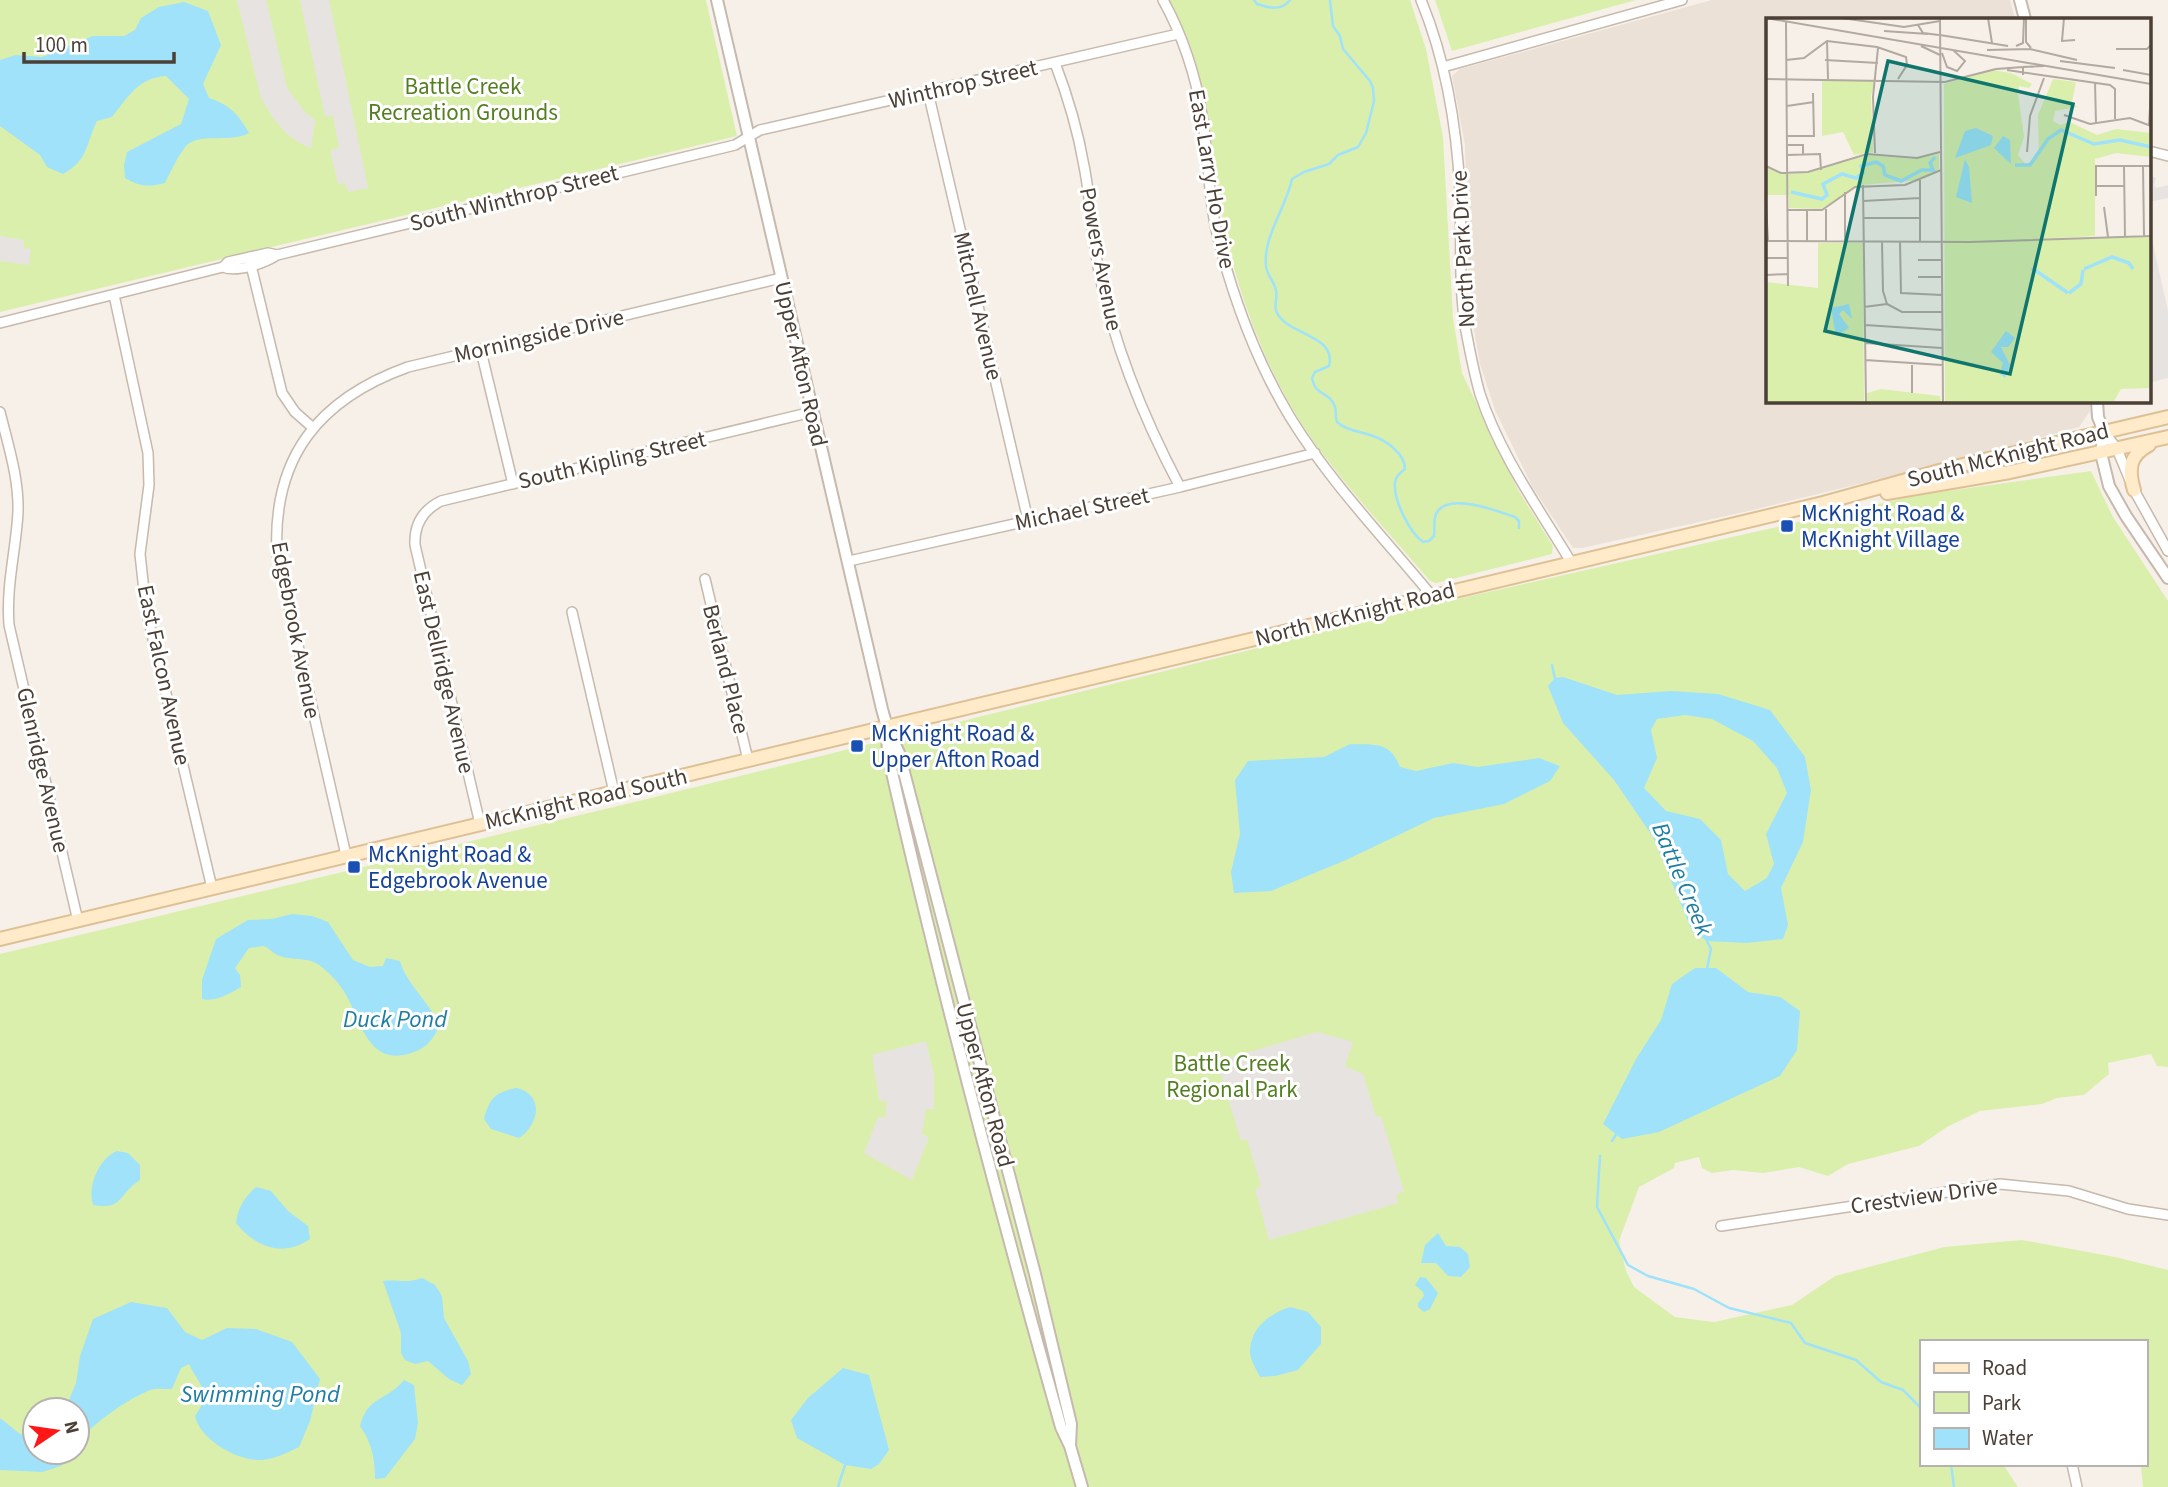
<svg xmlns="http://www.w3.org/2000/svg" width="2168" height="1487" viewBox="0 0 2168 1487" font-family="'Source Sans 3',sans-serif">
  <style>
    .residential { fill: #ebe1d6 }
    .green { fill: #dbefad; fill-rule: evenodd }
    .parking { fill: #e7e3e1 }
    .water { fill: #9fe2f9; fill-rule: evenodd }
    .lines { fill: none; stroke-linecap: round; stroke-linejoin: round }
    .stream { stroke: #9fe2f9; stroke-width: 2.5 }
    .minor-casing { stroke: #c6b9ad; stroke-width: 12 }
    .tertiary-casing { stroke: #c6b9ad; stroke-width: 14 }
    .secondary-casing { stroke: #dec095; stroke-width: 16 }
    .minor { stroke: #fff; stroke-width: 9 }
    .tertiary { stroke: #fff; stroke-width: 10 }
    .secondary { stroke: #ffeaca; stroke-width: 12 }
    .transit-dot { fill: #1a4fb4; stroke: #fff; stroke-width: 2.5 }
    .labels { text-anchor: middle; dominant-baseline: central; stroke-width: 6; stroke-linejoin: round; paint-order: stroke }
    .street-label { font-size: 23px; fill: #4b3f36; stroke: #fff }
    .park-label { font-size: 23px; fill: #537f20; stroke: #fff }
    .transit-label { font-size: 23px; fill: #164399; stroke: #fff; text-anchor: start }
    .water-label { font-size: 24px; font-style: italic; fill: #1e7ea1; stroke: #fff }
    .inset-river { fill: none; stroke: #9fe2f9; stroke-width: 3.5 }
    .inset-road { fill: none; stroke: #b2a9a1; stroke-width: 2 }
    .view { fill: #0f766e; fill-opacity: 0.15; stroke: #0f766e; stroke-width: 3.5 }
    .inset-edge { fill: none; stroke: #4b3f36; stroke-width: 3.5 }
  </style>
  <rect width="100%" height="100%" fill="#f6f0e9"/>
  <path class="residential" d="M1712,0H2010L2015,19H1767V401H2090V411L2079,427L1977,455L1753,510L1582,548H1573L1533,488L1495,410L1480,364L1469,301L1465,145L1452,76L1460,69Z"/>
  <path class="green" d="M0,0H706L737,136L0,312Z
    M1169,0H1410L1426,49L1443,137L1453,318L1462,373L1518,490L1553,546L1552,554L1436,583L1430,581C1393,538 1354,496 1320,450C1280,397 1252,331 1234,268C1209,179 1217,82 1169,0Z
    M1435,0H1636L1452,51Z
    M2091,471L2113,517L2168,601V1067L2157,1066L2151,1054L2108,1063L2109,1074L2084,1095L2057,1098L2042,1104L1980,1111L1947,1127L1919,1146L1848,1164L1828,1176L1799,1167L1763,1173L1733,1170L1712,1173L1702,1168L1699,1157L1675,1163L1674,1168L1639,1187L1619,1241L1626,1271L1634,1287L1675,1317L1714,1322L1792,1305L1835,1276L1944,1247L2022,1240L2115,1257L2168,1270V1487H2143L2141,1464H2145V1342H1921V1464H2003L2018,1487H0V954L647,799L1440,603L1918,495ZM35,1410H77V1452H35Z"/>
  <path class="parking" d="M237,0H266L287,88L304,111L315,120L311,148L299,143L285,132L273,118L261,98Z
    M300,0H329L368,188L348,192L345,183L338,184L330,150L339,148L333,116H325Z
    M2149,174L2156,178L2154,185L2156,188L2168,185V198L2149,202Z
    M2149,226L2168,311V378L2149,383Z
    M0,236L24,240L23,248L31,249L29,265L0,261Z
    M1317,1032L1353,1042L1345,1066L1363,1074L1376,1117L1381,1116L1404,1192L1396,1194L1398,1203L1269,1240L1255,1189L1261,1186L1250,1149L1247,1139L1241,1141L1219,1069L1227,1066L1225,1059Z
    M926,1041L934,1075V1109H926L922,1134L929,1137L912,1180L864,1153L878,1117L885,1118L887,1102L879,1100L872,1055Z"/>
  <path class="water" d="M184,2L208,11L221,45L203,84L209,98C229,104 239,115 249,133C230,143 204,133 188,144C181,150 170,173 165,183C148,187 140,187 125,178L124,165L127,152L181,124L189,99L166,76C138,78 128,97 112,117L97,121C85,146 89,159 63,174L47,167L40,155L0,126V60L16,55L42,57L93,36H124L135,30L141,18L159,7Z
    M1563,677L1617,695L1671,691L1718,694L1770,710L1805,757L1811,790L1803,842L1781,888L1788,925L1783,939L1747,943L1707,941L1692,931L1653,837L1614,780L1563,723L1548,686L1555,678ZM1685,715L1712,719L1753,741L1777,768L1787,793L1766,834L1774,864L1767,878L1745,891L1728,874L1721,840L1700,819L1666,811L1644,788L1657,758L1651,730L1657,719Z
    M1350,744C1375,745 1390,741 1400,767L1416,771L1453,763L1478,767L1539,758L1560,766L1550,781L1504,804L1434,818L1346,860L1271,891L1234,893L1231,872L1240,834L1235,780L1248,761L1324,757Z
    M292,914L312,916L328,922L353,960L370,967L383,966L386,958L400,961C407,986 431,1002 439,1027C431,1043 425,1049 408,1054C367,1065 361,1020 345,993C339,983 329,972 319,965C306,956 291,961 277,955C273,953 269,948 264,946L249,948L235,968L240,975L241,987C229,994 216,1002 202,999V980L216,939L248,920L272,919Z
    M1695,968H1716L1748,992L1780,997L1800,1011L1797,1050L1780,1076L1659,1132L1622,1139L1603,1124L1636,1059L1661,1020L1672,984Z
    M516,1088C545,1094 539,1125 519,1138L491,1129L484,1119C490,1097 495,1093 516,1088Z
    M117,1151L128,1153L140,1165V1180C117,1195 124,1210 93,1205C87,1187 99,1158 117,1151Z
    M256,1187L271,1191L288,1211L308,1226L310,1239C283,1258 255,1247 236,1223C238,1207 244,1198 256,1187Z
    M1438,1233L1446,1246L1460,1247L1468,1254L1470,1267L1461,1277L1448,1276L1436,1263H1421L1425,1245Z
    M1420,1277L1426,1278L1438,1293L1430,1309L1424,1312L1418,1307V1303L1424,1296L1423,1292L1415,1285Z
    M422,1278L435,1285L442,1296L444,1318L468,1361L471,1374L462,1385L449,1379L428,1361L415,1364L405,1360L401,1353V1333L383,1281C399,1279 405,1284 422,1278Z
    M131,1302L167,1308L185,1332L202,1340L227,1328L256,1329L292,1342L320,1379L310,1421L299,1447C286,1453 275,1459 261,1460C238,1461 200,1440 195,1416C213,1391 199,1386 189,1364L181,1368L172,1389C165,1389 156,1388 150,1390C128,1399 89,1425 77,1445V1410H68L69,1400L76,1383L80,1356L93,1319Z
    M1290,1307L1308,1312L1321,1327V1344L1298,1370L1275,1376L1260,1377C1256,1369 1249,1358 1250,1350C1251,1327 1271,1313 1290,1307Z
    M843,1368L869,1375L889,1450L879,1464L871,1469L845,1465L797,1438L791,1420L808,1398Z
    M404,1380L414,1385L418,1423L415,1439L385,1478L375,1479C375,1459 372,1443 360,1426C367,1396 387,1401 404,1380Z
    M0,1418L20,1434L35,1435V1452H73L61,1466L42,1472L0,1470Z"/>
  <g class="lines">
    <path class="stream" d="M1254,0L1257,4C1269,8 1282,11 1290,0
      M1330,0L1333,26L1340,36L1343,49L1370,81L1373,88L1374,101L1366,133L1358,147L1338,155L1329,164L1304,172L1292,179C1286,208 1263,236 1266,266C1267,276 1275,282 1276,291C1278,299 1273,305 1277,313C1288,335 1337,335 1329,366L1315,372L1312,378C1313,382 1314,386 1316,388C1322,395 1332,396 1335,407C1337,412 1334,418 1338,423C1347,431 1363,432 1373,436C1387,441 1405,454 1405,469C1400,473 1396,476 1395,482C1393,499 1409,532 1423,542L1429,541L1434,536C1435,529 1433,520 1436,514C1447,491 1497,511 1515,517L1519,521V528
      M1552,665L1555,679
      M1706,939L1711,949L1707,969
      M1612,1141L1617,1133
      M1600,1156L1597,1207L1628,1265L1648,1276L1694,1289L1729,1308L1791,1323L1805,1343L1856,1360L1881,1382L1903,1390L1921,1408
      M1951,1464L1954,1487
      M838,1487L845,1465"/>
    <g class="minor-casing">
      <path id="minor" d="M1163,0C1182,34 1196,76 1202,115C1209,158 1208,203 1220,246C1236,306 1258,364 1290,417C1330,482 1384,538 1432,596
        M1421,0C1446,61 1457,127 1460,193C1462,239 1458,285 1466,331C1470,352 1474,373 1480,394C1500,455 1538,507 1571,562
        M1055,63C1068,97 1078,131 1084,166C1091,201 1092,237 1099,272C1115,349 1144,419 1180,487
        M1443,67L1682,0
        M928,92L1028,520
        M2149,151L2168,156
        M249,257L282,393L295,412L312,427
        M223,267C237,273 265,263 277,255
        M114,295L148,453L149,485L140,554L146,609L212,888
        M0,323L223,267L228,262L268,253L277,255L735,145L760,130L1178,34
        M481,351L513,484
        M0,412C8,445 19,478 18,512C16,551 6,584 9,625L78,921
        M2104,432L2117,449L2134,490L2168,551
        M849,561L1180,487L1315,453
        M705,579L748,760
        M572,612L614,792
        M480,824L415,545C414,524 423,510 441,501L812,412
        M346,855L277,554C272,457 319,399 408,367L781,278
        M1721,1226L2000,1184L2069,1191L2128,1209L2168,1215
        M2072,1464L2077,1487"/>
    </g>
    <g class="tertiary-casing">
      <path id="tertiary" d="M717,0L882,709L887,727L899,753L1035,1274L1071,1424L1070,1446
        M2020,0L2025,19
        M2097,401L2098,417L2104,432L2101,453L2109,486L2126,516L2168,578
        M887,730L888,755C939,981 998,1204 1061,1427L1070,1446L1082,1487"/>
    </g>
    <g class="secondary-casing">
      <path id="secondary" d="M2134,490C2128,470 2129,455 2149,445
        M1887,493L2010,472L2168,437
        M0,939L1823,503L1950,468L2168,417"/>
    </g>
    <use href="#minor" class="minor"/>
    <use href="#tertiary" class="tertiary"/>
    <use href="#secondary" class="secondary"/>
  </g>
  <g class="transit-dot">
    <rect x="1780" y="519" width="14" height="14" rx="3.5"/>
    <rect x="850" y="739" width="14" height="14" rx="3.5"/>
    <rect x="347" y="860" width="14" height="14" rx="3.5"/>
  </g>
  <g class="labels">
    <g class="street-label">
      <text transform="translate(963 84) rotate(-13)">Winthrop Street</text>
      <text transform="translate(1212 179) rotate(80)">East Larry Ho Drive</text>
      <text transform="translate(514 198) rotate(-14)">South Winthrop Street</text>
      <text transform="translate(1463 249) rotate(-93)">North Park Drive</text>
      <text transform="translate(1101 259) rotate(79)">Powers Avenue</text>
      <text transform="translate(978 306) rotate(77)">Mitchell Avenue</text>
      <text transform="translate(539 336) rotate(-13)">Morningside Drive</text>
      <text transform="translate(801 364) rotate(77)">Upper Afton Road</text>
      <text transform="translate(2008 455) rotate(-14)">South McKnight Road</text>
      <text transform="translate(612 460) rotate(-13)">South Kipling Street</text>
      <text transform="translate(1082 509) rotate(-12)">Michael Street</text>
      <text transform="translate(1355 614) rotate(-14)">North McKnight Road</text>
      <text transform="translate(296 630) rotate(79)">Edgebrook Avenue</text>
      <text transform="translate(726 669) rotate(76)">Berland Place</text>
      <text transform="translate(444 672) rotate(77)">East Dellridge Avenue</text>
      <text transform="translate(164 675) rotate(78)">East Falcon Avenue</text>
      <text transform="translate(43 770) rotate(77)">Glenridge Avenue</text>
      <text transform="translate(586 799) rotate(-13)">McKnight Road South</text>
      <text transform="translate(985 1085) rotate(75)">Upper Afton Road</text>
      <text transform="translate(1924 1196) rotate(-8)">Crestview Drive</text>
    </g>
    <g class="park-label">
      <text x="463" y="86">Battle Creek<tspan x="463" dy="26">Recreation Grounds</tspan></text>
      <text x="1232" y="1063">Battle Creek<tspan x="1232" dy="26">Regional Park</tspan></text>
    </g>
    <g class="transit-label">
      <text x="1801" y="513">McKnight Road &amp;<tspan x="1801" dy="26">McKnight Village</tspan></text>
      <text x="871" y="733">McKnight Road &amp;<tspan x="871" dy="26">Upper Afton Road</tspan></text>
      <text x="368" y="854">McKnight Road &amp;<tspan x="368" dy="26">Edgebrook Avenue</tspan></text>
    </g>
    <g class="water-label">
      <text transform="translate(1682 879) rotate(67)">Battle Creek</text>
      <text x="395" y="1019">Duck Pond</text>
      <text x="260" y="1394">Swimming Pond</text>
    </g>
  </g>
  <g transform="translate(1766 18)">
    <rect width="385" height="385" fill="#f6f0e9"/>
    <path d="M226,52L245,55L266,66L263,70L253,68L252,76L258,119L252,137L260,147L273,137L272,97L287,61L310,64L306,84L311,89L289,93L287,103L294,107L304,104L331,117L350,111L385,115V139L350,135L329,141V218L292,220L385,219V370L355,371L347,385H179L178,66ZM56,63H109L105,78L107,134L88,137L77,114L56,118ZM173,136V151L153,162L95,167L55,191L23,190V177H0V149L15,156L39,155L101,137L148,141ZM52,225H97L98,385H0V264L52,270ZM115,371L174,378L175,385H101V375Z" fill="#dbefad"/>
    <path d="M210,110L227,118L225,127L189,140L199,113ZM237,118L244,122L245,146L228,130ZM199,141L203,149L206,185L190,179ZM83,286L86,301L77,292L73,296L83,310L70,318L65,290ZM240,313L249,320L242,329H235L244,347L239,360L234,356L237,345L225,334Z" fill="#9fe2f9"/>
    <path class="inset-river" d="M249,147H264L282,121L295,112L328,126L354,122L385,129M25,174L56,181L61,177L57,166L76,156L90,160L97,155L95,148L110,144L117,148L119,157L135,163L156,152H167L164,145L169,139M266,250L302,275M318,251L346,239L363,245L367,251M303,275L315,266L317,252"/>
    <path class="inset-road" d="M0,0L385,66M76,0L138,9L174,3M174,0L177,385M222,0L226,25M260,0V24L265,30M298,0L296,23L309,22M20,4L22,268M152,7L157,15L173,17M118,13L162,16M174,17L242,28M61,23L62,61M155,28L174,37M250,28L257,25L258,0M264,31L311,42M350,31H381L385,27M221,32L265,31M176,35L181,49L191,53L199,43L187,32M20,42L38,40L61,23L111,29L140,39L141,47L132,61M59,42L112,45M294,43L349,50M230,51L257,49M241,52L344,67L349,71V101M357,52L385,57M257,57V49L278,48M0,61L179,64L230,51M329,64L330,106M21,88L48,84M298,97L324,106L364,100L385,108M383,107L385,71M21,118H48L47,75M21,127H37V137M261,134L264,98L278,60M109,135L107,79L112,30M21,137L54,136L55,152M0,148L15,155L42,154L101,136L151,140L174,134M358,148L359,219M377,148L378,218M154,162V223M97,167L100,385M330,168H358M79,174V224M330,178V148H385M97,183L154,180M0,186L2,223M338,189L342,219M60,191V224M22,192H56L89,169L139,167L175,152M41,192V223M97,200H154M0,223L204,224L385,218M116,224L117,273L121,286L136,294H176M134,224L135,275L176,277M0,240H22M152,242H175M0,257L22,256M152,259H176M98,289L121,286M99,307L176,312M99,325L176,330M99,342L176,347M146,347V375"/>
    <path class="view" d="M122,43L307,86L244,356L59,313Z"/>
    <rect width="385" height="385" class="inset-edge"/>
  </g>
  <rect x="1920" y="1340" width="228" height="126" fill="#ffffff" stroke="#b7b2af" stroke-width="2"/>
  <rect x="1934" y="1363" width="35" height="10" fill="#ffeaca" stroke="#b7b2af" stroke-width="2"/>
  <text x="1982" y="1375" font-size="21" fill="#4b3f36">Road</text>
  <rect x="1934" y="1392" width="35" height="21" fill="#dbefad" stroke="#b7b2af" stroke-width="2"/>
  <text x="1982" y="1410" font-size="21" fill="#4b3f36">Park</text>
  <rect x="1934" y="1428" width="35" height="21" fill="#9fe2f9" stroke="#b7b2af" stroke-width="2"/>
  <text x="1982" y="1445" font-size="21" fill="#4b3f36">Water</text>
  <g transform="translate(56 1431) rotate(77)"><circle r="33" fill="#ffffff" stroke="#b7b2af" stroke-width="2"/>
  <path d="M0-5L12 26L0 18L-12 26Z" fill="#ff1717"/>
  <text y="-10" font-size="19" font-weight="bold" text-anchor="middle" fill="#4b3f36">N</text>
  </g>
  <path d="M24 52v10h150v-10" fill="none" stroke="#4b3f36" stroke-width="3.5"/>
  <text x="35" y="52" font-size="21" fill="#4b3f36" stroke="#ffffff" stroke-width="5" paint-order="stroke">100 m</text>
</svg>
